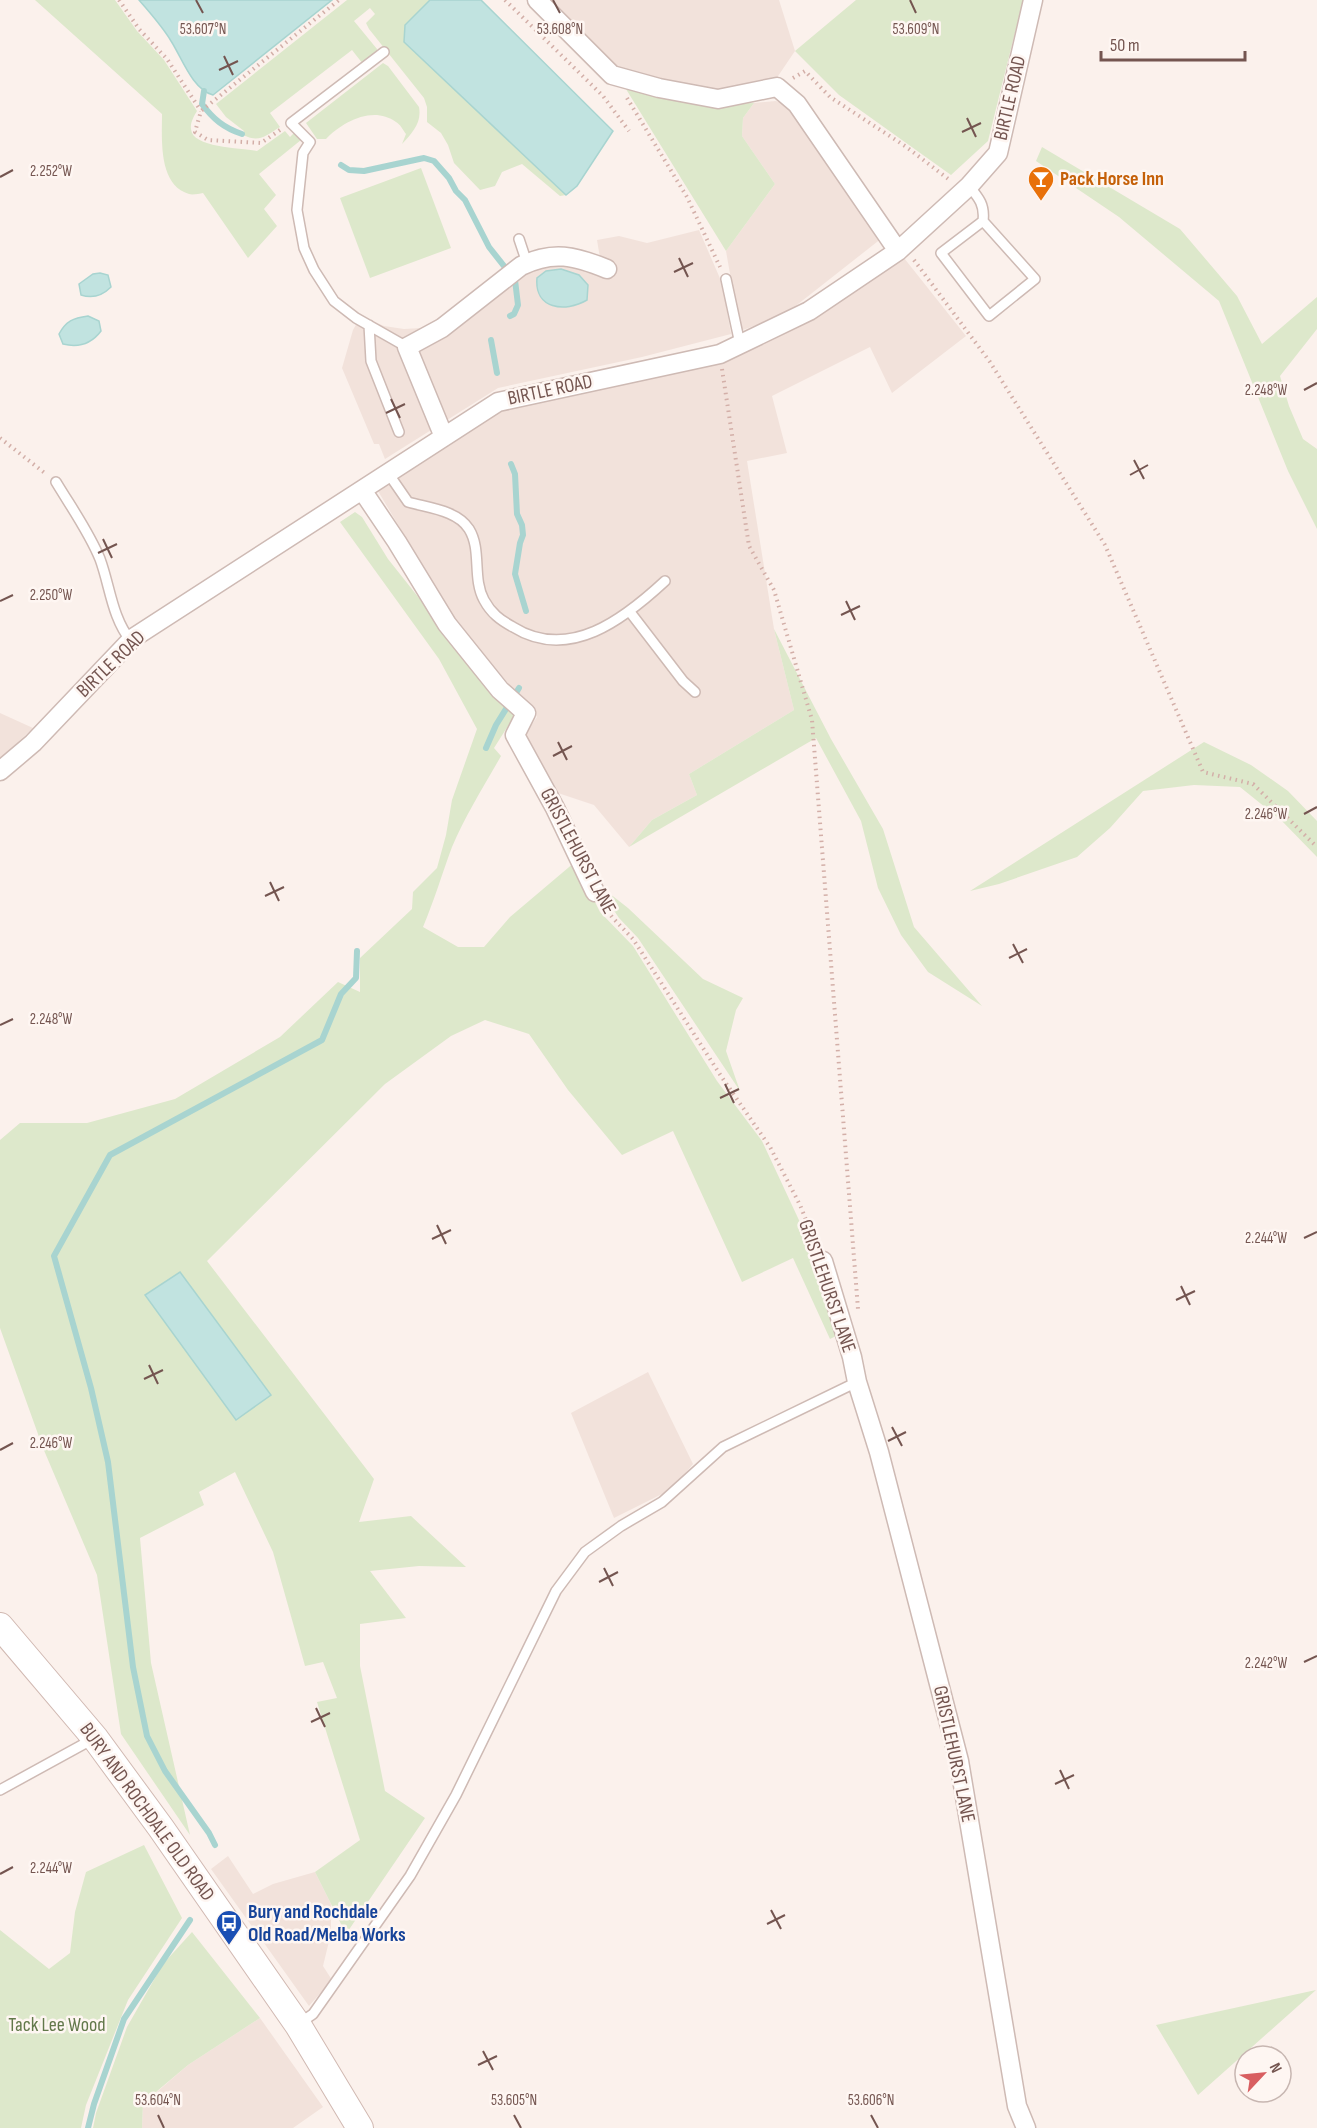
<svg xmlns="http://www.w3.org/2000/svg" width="1317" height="2128" viewBox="0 0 1317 2128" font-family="'Sofia Sans Condensed',sans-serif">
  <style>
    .residential { fill: #f2e2db }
    .green { fill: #dde8cb }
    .water { fill: #c1e3e0; stroke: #a8d4d0; stroke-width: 1.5 }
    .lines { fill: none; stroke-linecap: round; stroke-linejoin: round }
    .stream { stroke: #a8d4d0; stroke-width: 6 }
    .service-casing { stroke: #cebab4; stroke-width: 12 }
    .minor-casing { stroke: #cebab4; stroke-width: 21 }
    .secondary-casing { stroke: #d1b9b2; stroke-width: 28 }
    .path { stroke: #d3afa8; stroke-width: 4; stroke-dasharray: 1.5 4.5; stroke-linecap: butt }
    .service { stroke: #fff; stroke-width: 9 }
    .minor { stroke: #fff; stroke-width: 18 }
    .secondary { stroke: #fff; stroke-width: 26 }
    .ticks { fill: none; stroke: #745550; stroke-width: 2 }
    .labels { text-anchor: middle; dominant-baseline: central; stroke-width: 5; stroke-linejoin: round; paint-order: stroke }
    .street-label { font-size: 20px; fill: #745550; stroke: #fef6f2 }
    .food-label { font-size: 20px; font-weight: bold; fill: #c56008; stroke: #fef6f2; text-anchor: start }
    .transit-label { font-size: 20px; font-weight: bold; fill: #164399; stroke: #fef6f2; text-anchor: start }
    .park-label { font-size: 20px; fill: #62784a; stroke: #fef6f2 }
    .ticks-label { font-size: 15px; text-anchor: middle; fill: #745550; stroke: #fef6f2; stroke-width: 5; stroke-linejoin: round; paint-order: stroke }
  </style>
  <rect width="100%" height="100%" fill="#fbf1ec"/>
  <path class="residential" d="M550,0H779L795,51L774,82L720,91L682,88L611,67L544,1Z
    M776,101L789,106L882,238L793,308L773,319L740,331L726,251L775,184L742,136L743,118L754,103Z
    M699,230L722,283L731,334L642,357L498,388L385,459L379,444H374L342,368L353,330L361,316L384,326L404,329L421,328L439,320L519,259L535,250L563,247L586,252L600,258L597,240L619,236L647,243Z
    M904,258L966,336L892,393L870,347L772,396L787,453L747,461L774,629L794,710L689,774L697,795L652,820L629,847L594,805L555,792L523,737L537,717L455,621L378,491L503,410L718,362Z
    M0,713L33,728L0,759Z
    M648,1372L693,1464L678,1482L664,1493L614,1518L571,1413Z
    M228,1856L253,1894L273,1884L315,1872L331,1904V1933L323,1966L332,1980L309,2006L211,1869Z
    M260,2018L323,2107L293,2128H142L143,2104L188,2065Z"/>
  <path class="green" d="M35,0H115L137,31L164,60L197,111C194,116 190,123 191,129C192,148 242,148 257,151L285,131L290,137L295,132L301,140L259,174L276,195L264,209L277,226L248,258L203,193C199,194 192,195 189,194C158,185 162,139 162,114Z
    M347,0H430L405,25L404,42L566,195L560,196L522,164L502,172L495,186L480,190L454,163L448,145L441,133L427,122V107L424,98L369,29L366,23L375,14L370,8L354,21L377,49V55L363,64L352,50L270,113L280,127C265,136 260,143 243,135L244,131L226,117L216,104Z
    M856,0H1023L988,141L951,175L839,95L795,51Z
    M383,63L388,66L419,107C422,123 412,133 402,144L406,134C403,130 400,124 396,122C373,105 342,122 326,139H317L306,123Z
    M621,81L717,104L754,103L743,118L742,136L775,184L726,251Z
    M1042,147L1180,229L1237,296L1262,344L1317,297V329L1280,376L1289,406L1303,439L1317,449V529L1288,471L1219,301L1119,217L1036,161Z
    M421,168L451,248L370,278L340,198Z
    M355,512L362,517L388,559L442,627L475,673L515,715L494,748L501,756C484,786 465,816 452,847C442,874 434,901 423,927L458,947H484L510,917L575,862L600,912L633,946L717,1081L762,1141L819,1263L838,1335L830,1339L793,1258L742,1282L673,1131L622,1155L568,1090L529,1034L485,1020L451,1036L385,1084L207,1261L374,1479L359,1522L411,1516L466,1567L419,1566L370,1571L406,1618L360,1624V1666L385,1791L425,1818L346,1934L315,1872L360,1840L317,1702L337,1698L323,1662L305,1666L273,1552L235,1472L199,1492L204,1505L140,1538L151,1663L190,1835L121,1734L97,1575L43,1448L0,1328V1140L20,1123H87L175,1099L280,1037L338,982L360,992V958L412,909L413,892L437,868L446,835L452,800L477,729L439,659L340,522Z
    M774,629L831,739L883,829L914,927L982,1006L928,972L901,935L878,888L861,821L816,738L629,847L652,820L697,795L689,774L794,710Z
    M1204,742L1251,765L1288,791L1317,821V857L1281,820L1240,787L1194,785L1143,791L1110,828L1077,857L999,884L970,891Z
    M595,882L628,908L703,979L743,998L736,1010L726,1051L740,1091L638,938L619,918Z
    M144,1845L182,1918L128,2000L86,2105L81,2128H0V1930L49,1969L70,1953L75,1912L86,1872Z
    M192,1932L260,2018L188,2065L143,2103L142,2128H93L96,2113L127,2027L163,1964Z
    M1316,1990L1198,2095L1156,2025Z"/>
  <path class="water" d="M139,0H332L213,95C192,89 182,58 171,41C162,26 150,13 139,0Z
    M430,0H481L613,131L577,186L566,195L404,42L405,25Z
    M561,269L579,275L588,285L587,300C565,313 534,309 537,278L546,271Z
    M100,273L108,275L111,287C102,296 93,299 81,295L79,284L93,274Z
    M88,316L99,321L101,331C92,343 79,348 63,344L59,334C66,321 73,318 88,316Z
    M180,1272L271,1395L236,1420L145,1295Z"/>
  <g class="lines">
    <path class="stream" d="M204,91L202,104C213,119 224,128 242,134
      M341,165L349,170L364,171L424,158L434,161L449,178L456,191L465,200L489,247L515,280L518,305L514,314L510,316
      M491,340L497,373
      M511,464L515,474L517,514L522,525L523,535L520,543L515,574L526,611
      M486,748L496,725L519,688
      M215,1845L209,1833L165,1771L147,1736L133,1667L108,1462L91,1388L54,1256L110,1155L322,1040L341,994L356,978L357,951
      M88,2128L94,2104L124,2019L190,1920"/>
    <g class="service-casing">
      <path id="service" d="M384,52L291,123L310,142L303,153L297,210L304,248L314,270L334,301L356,318L407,347
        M969,186C979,198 985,205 983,221L1035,279L989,316L941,253L983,221
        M519,239L527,263
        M726,279L740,344
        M369,325L371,361L399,432
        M388,473L408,502C428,508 457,510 469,529C482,550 472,578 484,600C491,613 500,620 513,627C569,662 624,619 665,581
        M56,482C71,507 89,532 100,559C110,586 112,618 131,641
        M630,612L683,681L695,692
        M0,1790L93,1739
        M300,2023L313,2014L410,1876L456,1795L556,1591L585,1552L621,1526L662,1502L723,1447L857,1382"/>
    </g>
    <g class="minor-casing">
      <path id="minor" d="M537,0L612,75L659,88L718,99L777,87L797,104L898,251
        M444,437L407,347L442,328L521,266C553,250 575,256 607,269
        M362,490L397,542L447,624L500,690L526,713L515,735L555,808L595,892
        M0,771L33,743L133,638L498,402L720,354L809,311L898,251L969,186L998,153L1033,0
        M823,1261L852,1357L857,1382L879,1452L959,1761L1017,2106L1026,2128"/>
    </g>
    <g class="secondary-casing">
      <path id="secondary" d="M0,1626L95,1738L161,1828L298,2025L360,2128"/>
    </g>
    <path class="path" d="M119,0L139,29L167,59L201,111
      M505,0L603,96L629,131
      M793,78L805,71L830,97L905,146L951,181
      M627,98L687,197L720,267
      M280,130L261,143L208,140L195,132L201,111L339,0
      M914,260L990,362L1105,545L1203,772L1253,784L1317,847
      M722,369L749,546L774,590L812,720L858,1309
      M0,438L46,474
      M604,906L612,917L633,939L721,1076L770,1147L800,1205L817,1247"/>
    <use href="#service" class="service"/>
    <use href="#minor" class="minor"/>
    <use href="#secondary" class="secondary"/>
  </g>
  <path class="ticks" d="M196,0L203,13M553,0L560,13M910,0L916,13M224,56L233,75M219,70L238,61M967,118L976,137M962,132L981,123M0,177L13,170M679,258L688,277M674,272L693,263M1304,390L1317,383M391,399L400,418M386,413L405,404M1134,460L1144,479M1130,475L1148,465M103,539L112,558M98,553L117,544M0,601L13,595M846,601L855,620M841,615L860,606M558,742L567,760M553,756L572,746M1304,814L1317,807M270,882L279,901M265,896L284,887M1013,944L1023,963M1009,958L1027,949M0,1025L13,1019M725,1084L734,1103M720,1098L739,1089M437,1225L446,1244M1304,1238L1317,1232M432,1239L451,1230M1181,1286L1190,1305M1176,1300L1195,1291M149,1365L158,1384M144,1379L163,1370M892,1427L902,1446M888,1441L906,1432M0,1450L13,1443M604,1568L613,1586M599,1582L618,1572M1304,1662L1317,1656M316,1708L325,1727M311,1722L330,1713M1060,1770L1069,1789M1055,1784L1074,1775M0,1874L13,1867M771,1910L781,1929M767,1924L785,1915M483,2051L493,2070M478,2065L497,2056M158,2115L164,2128M514,2115L521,2128M871,2115L878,2128"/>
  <defs>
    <g id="bar-pin" transform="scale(1.35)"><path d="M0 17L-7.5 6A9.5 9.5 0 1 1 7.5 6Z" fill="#e8710a" stroke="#fef6f2"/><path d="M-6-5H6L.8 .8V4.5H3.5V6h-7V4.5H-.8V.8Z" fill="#fff"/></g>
    <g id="bus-pin" transform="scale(1.35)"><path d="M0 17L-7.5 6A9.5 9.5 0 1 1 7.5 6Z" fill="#1a4fb4" stroke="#fef6f2"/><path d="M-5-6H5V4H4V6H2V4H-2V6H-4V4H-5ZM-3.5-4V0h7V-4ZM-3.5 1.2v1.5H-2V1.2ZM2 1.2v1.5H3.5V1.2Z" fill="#fff"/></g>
  </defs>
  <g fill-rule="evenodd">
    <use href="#bar-pin" x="1041" y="179"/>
    <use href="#bus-pin" x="229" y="1923"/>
  </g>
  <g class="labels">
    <g class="street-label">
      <text transform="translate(1010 98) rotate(-77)">BIRTLE ROAD</text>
      <text transform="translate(550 390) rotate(-12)">BIRTLE ROAD</text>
      <text transform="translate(111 664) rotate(-44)">BIRTLE ROAD</text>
      <text transform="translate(578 851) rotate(62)">GRISTLEHURST LANE</text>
      <text transform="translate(827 1286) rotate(71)">GRISTLEHURST LANE</text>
      <text transform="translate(954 1754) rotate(78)">GRISTLEHURST LANE</text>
      <text transform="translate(147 1812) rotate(54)">BURY AND ROCHDALE OLD ROAD</text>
    </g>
    <g class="food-label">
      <text x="1060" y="179">Pack Horse Inn</text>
    </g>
    <g class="transit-label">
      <text x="248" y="1912">Bury and Rochdale<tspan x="248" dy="23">Old Road/Melba Works</tspan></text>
    </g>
    <g class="park-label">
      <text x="57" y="2025">Tack Lee Wood</text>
    </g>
  </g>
  <g class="ticks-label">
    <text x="203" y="34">53.607°N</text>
    <text x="560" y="34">53.608°N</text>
    <text x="916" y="34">53.609°N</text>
    <text x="51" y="176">2.252°W</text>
    <text x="1266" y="395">2.248°W</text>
    <text x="51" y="600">2.250°W</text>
    <text x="1266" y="819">2.246°W</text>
    <text x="51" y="1024">2.248°W</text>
    <text x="1266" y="1243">2.244°W</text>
    <text x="51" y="1448">2.246°W</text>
    <text x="1266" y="1668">2.242°W</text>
    <text x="51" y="1873">2.244°W</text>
    <text x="158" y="2105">53.604°N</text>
    <text x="514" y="2105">53.605°N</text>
    <text x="871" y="2105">53.606°N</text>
  </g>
  <g transform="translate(1263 2074) rotate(64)"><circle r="28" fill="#fef6f2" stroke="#c7b6b1" stroke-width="1.5"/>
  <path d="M0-4.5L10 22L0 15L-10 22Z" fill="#d85e60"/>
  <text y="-9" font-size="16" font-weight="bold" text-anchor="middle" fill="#745550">N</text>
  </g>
  <path d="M1101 51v9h144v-9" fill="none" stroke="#745550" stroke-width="3"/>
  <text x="1110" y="51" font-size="18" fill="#745550" stroke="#fef6f2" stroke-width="4.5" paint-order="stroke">50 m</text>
</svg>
